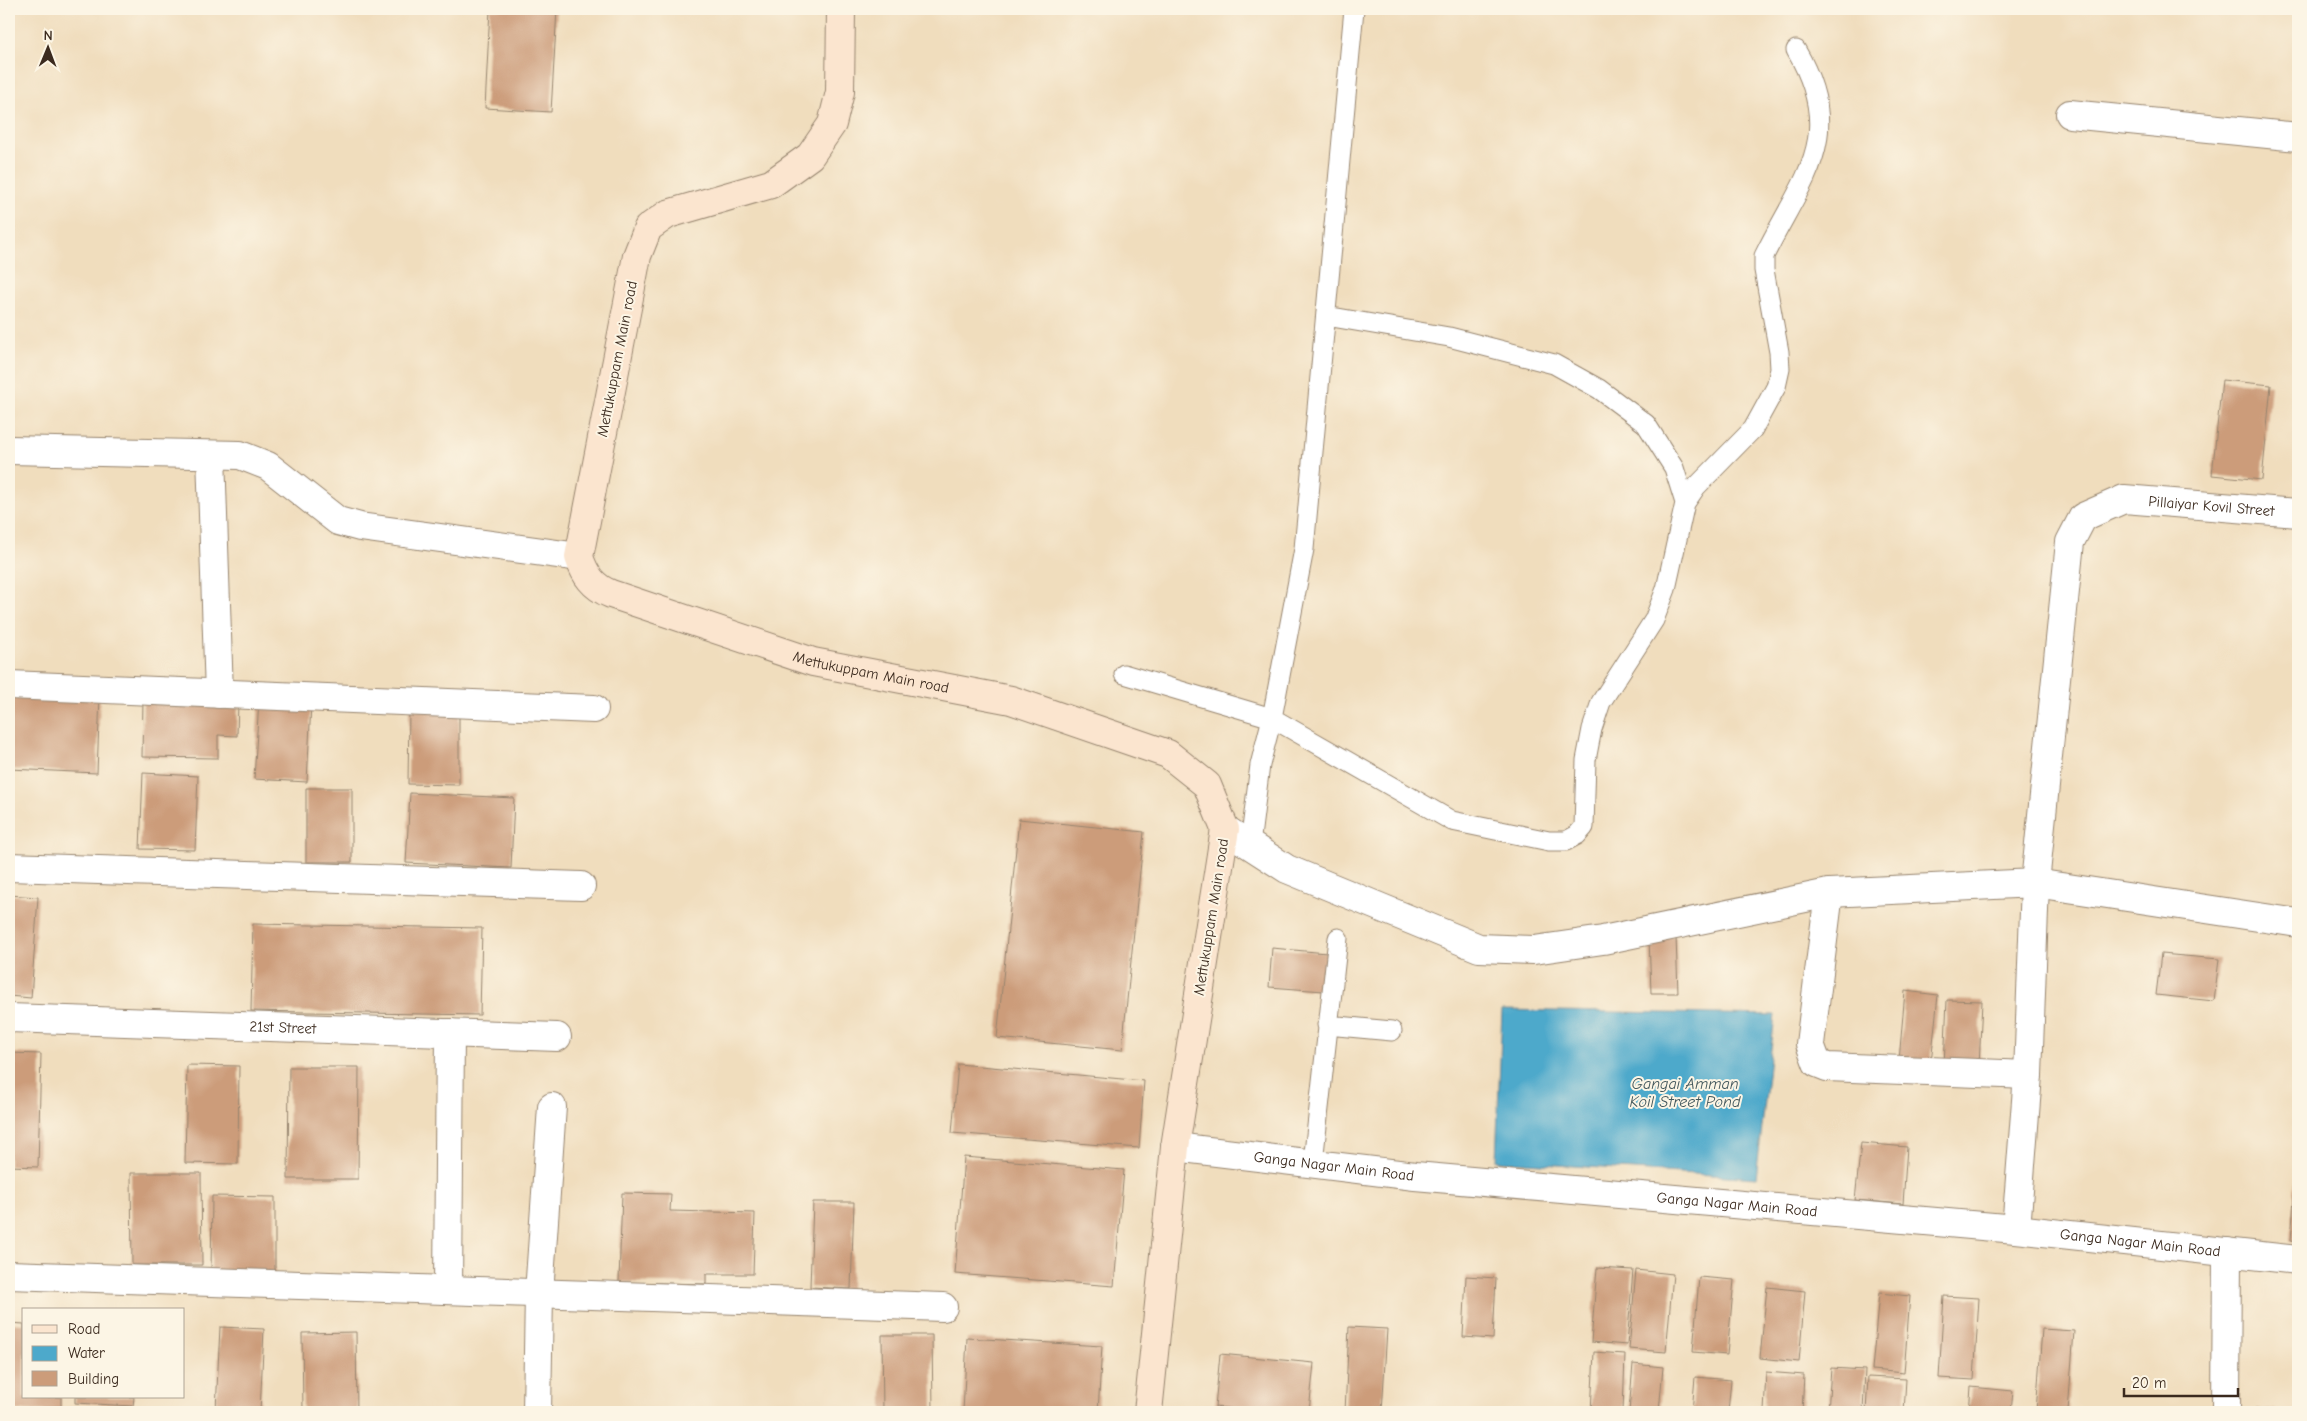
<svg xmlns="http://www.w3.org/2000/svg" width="2307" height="1421" viewBox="0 0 2307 1421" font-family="'Comic Neue',sans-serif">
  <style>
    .water { fill: #4da9cb; stroke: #446a74 }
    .building { fill: #cc9c7a }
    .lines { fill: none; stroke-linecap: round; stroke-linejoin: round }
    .service-casing { stroke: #96846e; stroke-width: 21 }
    .minor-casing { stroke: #96846e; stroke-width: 30 }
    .tertiary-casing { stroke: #96846e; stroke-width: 30 }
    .secondary-casing { stroke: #96846e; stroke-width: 30 }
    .service { stroke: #fff; stroke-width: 19 }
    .minor { stroke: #fff; stroke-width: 28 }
    .tertiary { stroke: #fff; stroke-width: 28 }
    .secondary { stroke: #fbe5cf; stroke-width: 28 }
    .labels { text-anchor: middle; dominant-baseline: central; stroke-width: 4; stroke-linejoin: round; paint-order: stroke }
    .street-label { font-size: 15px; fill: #3b2a1e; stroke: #fcf5e5 }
    .water-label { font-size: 16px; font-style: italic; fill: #41565b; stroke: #fcf5e5 }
  </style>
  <rect width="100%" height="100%" fill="#fcf5e5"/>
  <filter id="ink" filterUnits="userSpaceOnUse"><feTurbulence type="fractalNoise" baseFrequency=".02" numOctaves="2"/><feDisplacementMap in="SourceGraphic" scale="10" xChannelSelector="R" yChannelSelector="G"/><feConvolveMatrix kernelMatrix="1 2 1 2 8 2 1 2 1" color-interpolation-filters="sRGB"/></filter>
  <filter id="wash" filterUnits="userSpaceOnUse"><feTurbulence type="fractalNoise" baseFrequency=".0096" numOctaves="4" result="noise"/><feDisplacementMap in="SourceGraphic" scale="20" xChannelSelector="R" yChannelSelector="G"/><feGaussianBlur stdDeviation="1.12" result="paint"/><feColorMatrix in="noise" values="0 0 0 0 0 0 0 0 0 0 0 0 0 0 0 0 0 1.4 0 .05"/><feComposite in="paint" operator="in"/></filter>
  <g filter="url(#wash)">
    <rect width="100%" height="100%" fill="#f0ddbd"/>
    <path class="water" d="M1502,1010L1775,1015L1756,1178L1496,1161Z"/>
    <g id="blocks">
      <path class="building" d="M490,9H557L551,112L485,108Z
        M2222,380L2271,385L2262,480L2212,475Z
        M9,692L100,696L97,773L9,769Z
        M143,700L238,702L237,736L218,735V758L142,757Z
        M259,701L311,704L307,782L254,779Z
        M409,709H459V785L408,784Z
        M143,773L198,776L195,850L140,849Z
        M306,788H352V862H306Z
        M410,793L514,798L511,868L406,863Z
        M1019,819L1144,832L1122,1050L997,1038Z
        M9,895L38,897L31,998L9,996Z
        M253,924L482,928L480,1015L251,1011Z
        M1649,937H1676L1678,993H1651Z
        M1272,948L1327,953L1324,991L1269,987Z
        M2161,954L2219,959L2214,1001L2156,995Z
        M1905,991L1938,995L1931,1063L1899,1061Z
        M1947,1000L1982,1001L1979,1067L1944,1066Z
        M9,1053L41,1054L38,1167L9,1166Z
        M958,1064L1144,1081L1139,1148L952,1133Z
        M187,1065L239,1066L238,1164L185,1163Z
        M289,1067H359L358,1179H288Z
        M1861,1143L1907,1147L1903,1204L1855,1200Z
        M964,1157L1124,1170L1114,1286L955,1274Z
        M2296,1169H2298V1242L2291,1241Z
        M131,1173H201L202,1265H132Z
        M622,1193L671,1194L670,1211L755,1213L753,1274H706V1284L619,1282Z
        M212,1196L275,1197V1274H211Z
        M813,1202H854L851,1289L810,1287Z
        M1597,1268L1633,1270L1627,1345L1591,1342Z
        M1636,1270L1673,1274L1666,1352L1629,1349Z
        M1466,1276L1496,1278L1493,1339L1463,1337Z
        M1699,1277L1734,1280L1727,1355L1693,1352Z
        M1767,1287L1805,1291L1799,1362L1760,1358Z
        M1879,1293L1910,1296L1904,1373L1872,1370Z
        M1944,1296L1979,1298L1974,1380L1939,1378Z
        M10,1323L24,1324V1397H61V1411L9,1410Z
        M220,1327L264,1329L260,1412L216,1410Z
        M1349,1327L1387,1329L1382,1412H1345Z
        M2042,1329L2074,1331L2068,1412H2036Z
        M356,1332L357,1412H303L302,1333Z
        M882,1335H932L933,1412H883Z
        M967,1338L1102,1346L1098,1412H963Z
        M1594,1352L1625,1354L1623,1412H1591Z
        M1220,1354L1314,1363L1309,1412H1271L1215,1407Z
        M1633,1364L1663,1367L1659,1412H1629Z
        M1831,1368L1865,1370L1863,1412H1828Z
        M1766,1372L1804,1375L1802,1412H1764Z
        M1695,1377L1731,1380L1728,1412H1692Z
        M1868,1377L1906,1379L1904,1412H1866Z
        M1971,1387L2013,1391L2011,1412H1969Z
        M75,1397H134L133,1406L75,1403Z
        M2253,1409L2280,1411V1412H2253Z"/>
    </g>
  </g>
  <g filter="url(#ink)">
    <use href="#blocks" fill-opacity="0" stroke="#96846e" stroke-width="1"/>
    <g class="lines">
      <g class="service-casing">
        <path id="service" d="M1326,316L1449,337L1554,364L1599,389L1646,424L1674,468L1685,503
          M1124,674L1272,718L1452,821L1549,841H1566L1577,835L1584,827L1586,760L1592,729L1601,702L1654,620L1666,589L1685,503L1696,487L1753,429L1776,387L1780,369L1779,352L1764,270V256C1802,178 1847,138 1796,50
          M1250,845L1260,765L1272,718L1304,549L1354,9
          M1327,1025L1392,1031
          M1313,1162L1338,938"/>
      </g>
      <g class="minor-casing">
        <g id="minor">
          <path d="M2070,114L2298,137"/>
          <path d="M9,450L240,455L268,466L338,521L360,527L579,557"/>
          <path d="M211,455L219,694"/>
          <path d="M9,685L594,709"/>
          <path d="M9,867L581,886"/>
          <path d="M1829,893L1810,1044L1817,1063L1827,1067L2028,1075"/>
          <path id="s1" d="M9,1018L557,1037"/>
          <path id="s2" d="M1175,1147L1415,1176L2016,1229L2298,1260"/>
          <path id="s3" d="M2016,1229L2028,1075L2035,883L2070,542L2083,517L2124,499L2298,513"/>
          <path d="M9,1275L943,1307"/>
          <path d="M448,1290L450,1033"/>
          <path d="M537,1412L539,1293L552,1107"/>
          <path d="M2226,1412L2227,1252"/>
        </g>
      </g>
      <g class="tertiary-casing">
        <path id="tertiary" d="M1225,829L1287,869L1479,948L1534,950L1603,940L1829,893L2035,883L2298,923"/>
      </g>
      <g class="secondary-casing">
        <g id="secondary">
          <path id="s4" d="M841,9L840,92L832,124L810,156L771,184L668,214L648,228L637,256L579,557C585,575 593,587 611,594L813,662L1011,700L1168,754L1207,785L1225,829L1175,1147L1148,1412"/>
        </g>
      </g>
      <use href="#service" class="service"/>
      <use href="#minor" class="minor"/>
      <use href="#tertiary" class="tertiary"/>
      <use href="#secondary" class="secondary"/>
    </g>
  </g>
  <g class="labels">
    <g class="street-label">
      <text transform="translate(617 359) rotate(-79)">Mettukuppam Main road</text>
      <text stroke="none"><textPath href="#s3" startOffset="850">Pillaiyar Kovil Street</textPath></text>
      <text stroke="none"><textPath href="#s4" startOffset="994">Mettukuppam Main road</textPath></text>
      <text transform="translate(1211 917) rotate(-81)">Mettukuppam Main road</text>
      <text stroke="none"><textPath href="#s1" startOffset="274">21st Street</textPath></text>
      <text stroke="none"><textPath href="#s2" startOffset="160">Ganga Nagar Main Road</textPath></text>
      <text stroke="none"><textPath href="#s2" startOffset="565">Ganga Nagar Main Road</textPath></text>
      <text stroke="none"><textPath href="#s2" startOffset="970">Ganga Nagar Main Road</textPath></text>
    </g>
    <g class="water-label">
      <text x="1685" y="1084">Gangai Amman<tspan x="1685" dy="18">Koil Street Pond</tspan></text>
    </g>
  </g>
  <rect width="2307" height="1421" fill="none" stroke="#fcf5e5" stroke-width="30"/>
  <rect x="22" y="1308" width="162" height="90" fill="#fcf5e5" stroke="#afa495"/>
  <rect x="32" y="1325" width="25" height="8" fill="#fbe5cf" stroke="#afa495"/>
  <text x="68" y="1334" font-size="15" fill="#3b2a1e">Road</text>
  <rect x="32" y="1346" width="25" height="15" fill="#4da9cb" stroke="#afa495"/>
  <text x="68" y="1358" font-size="15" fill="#3b2a1e">Water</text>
  <rect x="32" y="1371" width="25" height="15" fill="#cc9c7a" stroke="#afa495"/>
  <text x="68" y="1384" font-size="15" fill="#3b2a1e">Building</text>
  <g transform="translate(48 48) rotate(1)" stroke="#fcf5e5" stroke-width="4" paint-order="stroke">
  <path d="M0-4L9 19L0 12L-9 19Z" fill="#3b2a1e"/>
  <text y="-8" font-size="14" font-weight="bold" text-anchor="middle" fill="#3b2a1e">N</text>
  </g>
  <path d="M2124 1388v8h114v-8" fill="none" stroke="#3b2a1e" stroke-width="2.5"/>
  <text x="2132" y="1388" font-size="15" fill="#3b2a1e" stroke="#fcf5e5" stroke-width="4" paint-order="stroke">20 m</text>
</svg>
